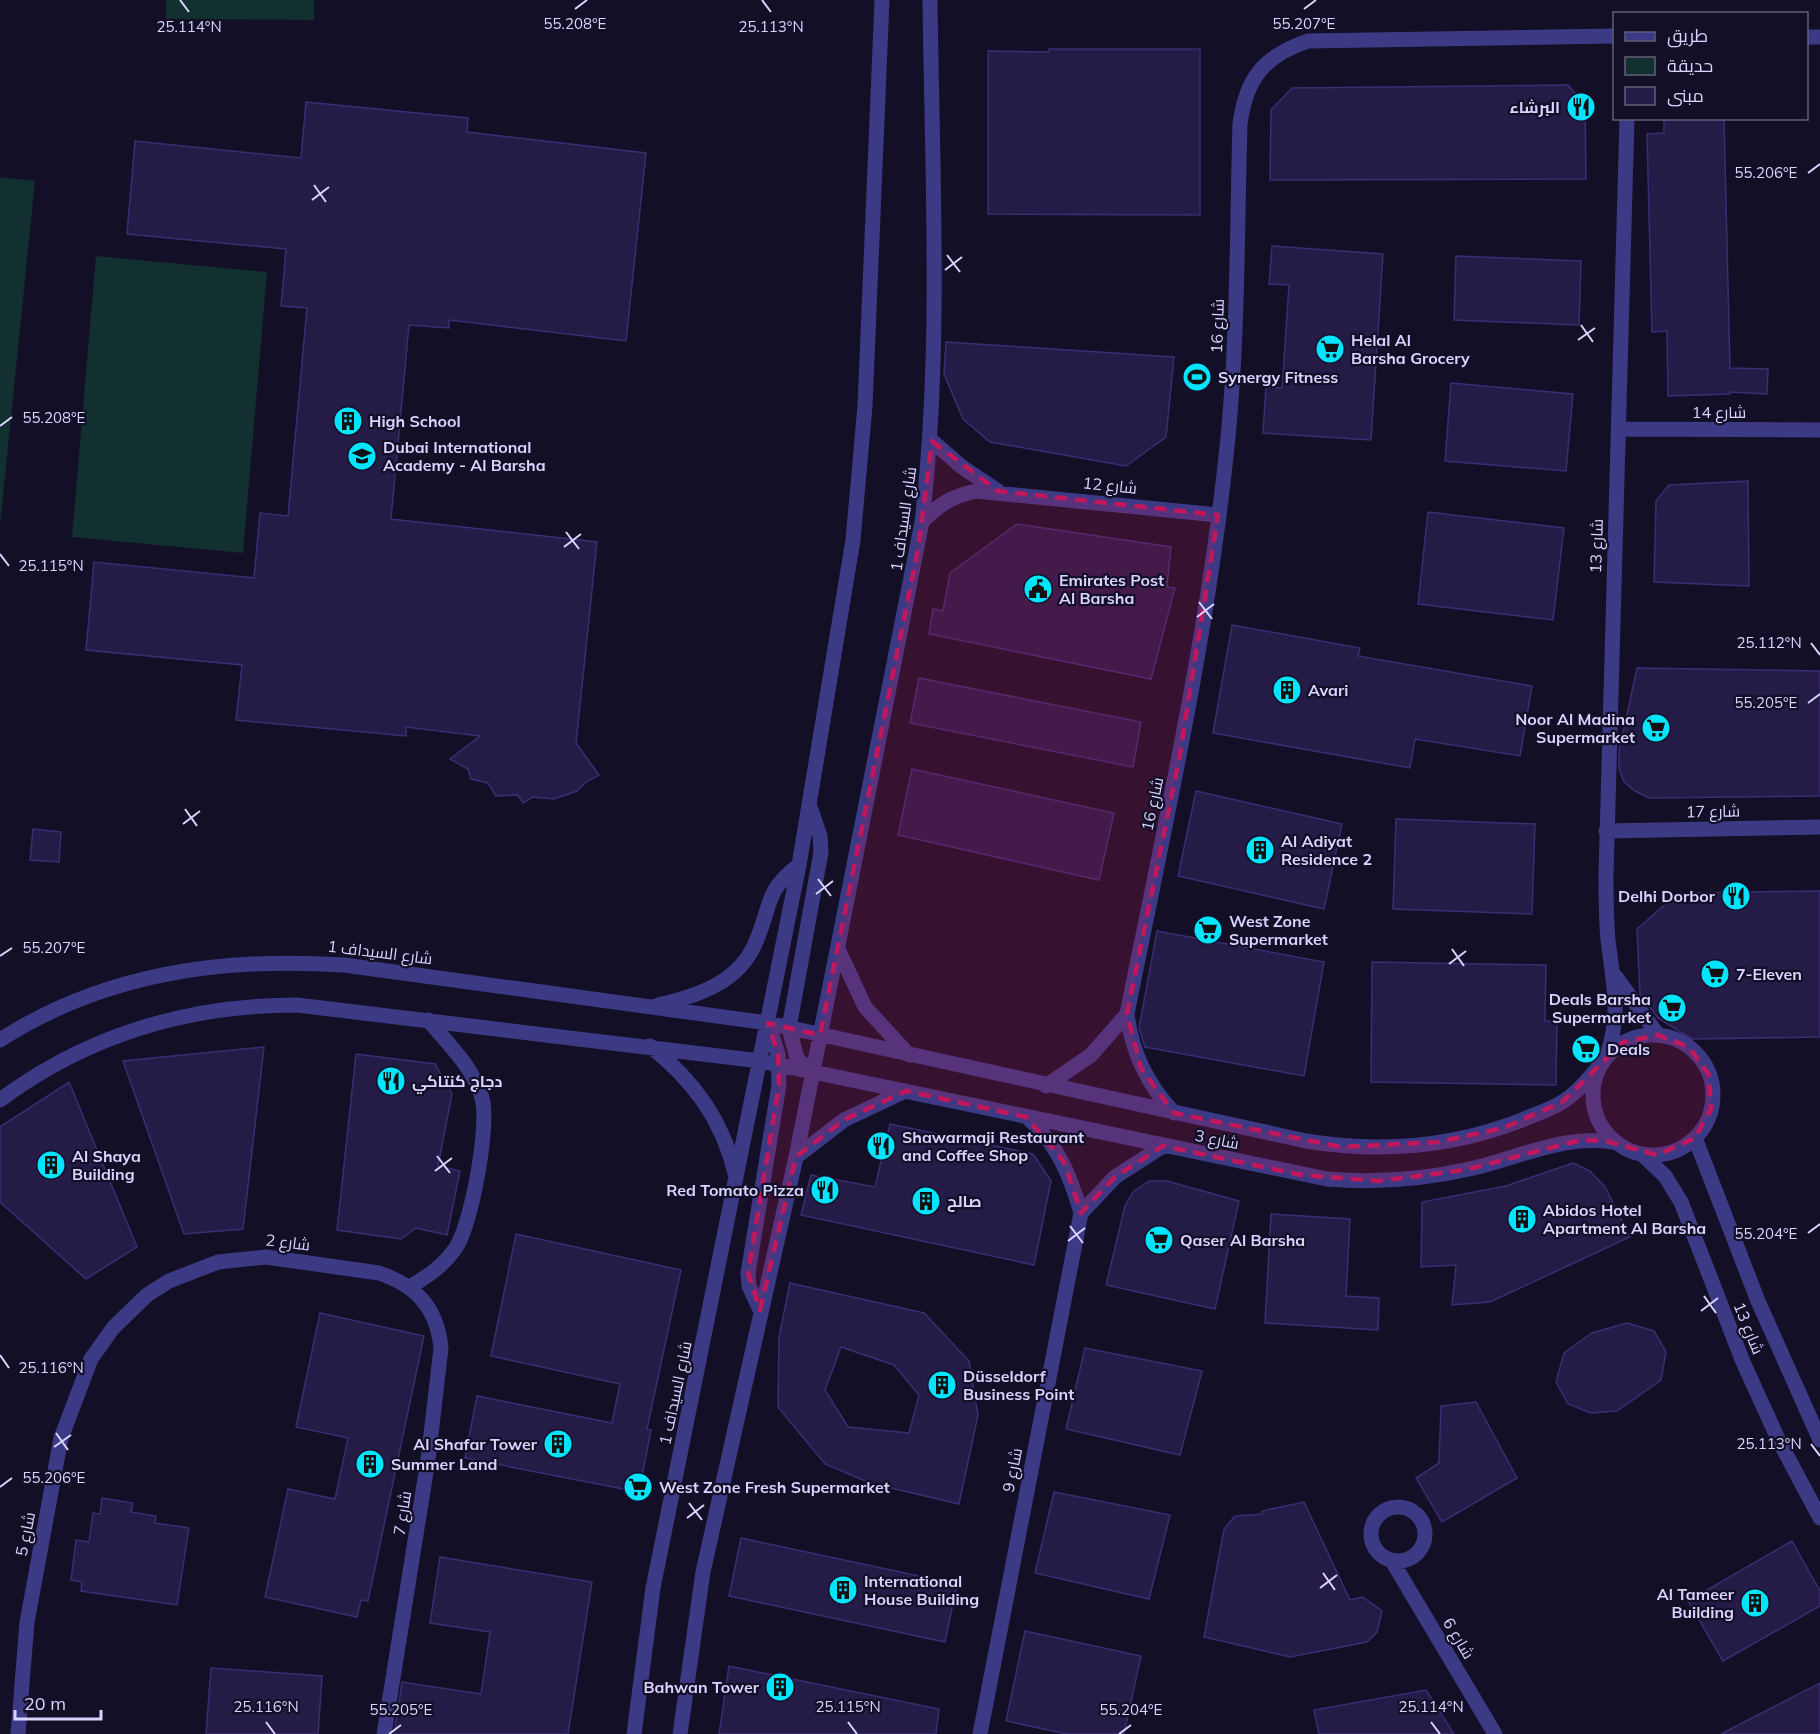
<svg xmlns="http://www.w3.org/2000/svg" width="1820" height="1734" viewBox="0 0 1820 1734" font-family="Mulish,Cairo,sans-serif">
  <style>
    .green { fill: #12302f }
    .building { fill: #241b47; stroke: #3b2d73; stroke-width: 1.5; fill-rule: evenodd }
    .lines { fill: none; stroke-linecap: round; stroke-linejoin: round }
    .minor { stroke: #3d3a85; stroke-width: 15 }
    .marked { fill: #c2185b; fill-opacity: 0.2; stroke: #c2185b; stroke-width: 4.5; stroke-dasharray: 12 8; stroke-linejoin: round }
    .ticks { fill: none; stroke: #d9d4ff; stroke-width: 2 }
    .labels { text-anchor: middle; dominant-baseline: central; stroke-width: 4.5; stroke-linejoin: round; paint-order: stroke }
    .poi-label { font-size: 16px; font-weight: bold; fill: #d9d4ff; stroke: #130f26; text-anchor: start }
    .street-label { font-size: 16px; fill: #d9d4ff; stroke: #130f26 }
    .ticks-label { font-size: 15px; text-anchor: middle; fill: #d9d4ff; stroke: #130f26; stroke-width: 4.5; stroke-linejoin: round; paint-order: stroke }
  </style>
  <rect width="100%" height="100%" fill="#130f26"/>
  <path class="green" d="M166,0H314V20L166,19Z
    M0,177L35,181L0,525Z
    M96,256L267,272L243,553L72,537Z"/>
  <path class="building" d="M1049,49H1200V215L988,214V51L1049,52Z
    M1568,85L1585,105L1586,179L1270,180L1271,110L1292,88Z
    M306,102L468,118L467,132L646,153L626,341L449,320V328L409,325L391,519L597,542L576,743L599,775L586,782L577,791L554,799L533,797L523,803L518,795L496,796L488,783L471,779L468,769L450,759L480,736L406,727V736L236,720L242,665L86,650L94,562L254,578L260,513L288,516L307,308L281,306L286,249L127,234L135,141L301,158Z
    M1664,118H1724L1730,368L1768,369L1767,394L1730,392V394L1668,396L1667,331L1652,332L1647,134L1664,133Z
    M1272,246L1383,254L1371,440L1263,433L1266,387L1282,388L1289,285L1269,284Z
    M1456,256L1581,261L1579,325L1454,320Z
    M946,342L1174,357L1166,437L1126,466L990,442L963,419L944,374Z
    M1451,383L1573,394L1566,471L1445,461Z
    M1748,481L1749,586L1654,582L1656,501L1669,485Z
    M1428,512L1564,528L1553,620L1418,604Z
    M1017,524L1171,547L1167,587L1175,588L1151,679L929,634L933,609L943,611L950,573Z
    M1232,625L1360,648L1358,656L1532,686L1520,756L1415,739L1410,768L1213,733Z
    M1637,668L1820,671V796L1649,798L1635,791L1624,782L1619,768V752Z
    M919,678L1141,722L1133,767L910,723Z
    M912,769L1114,813L1099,880L898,835Z
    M1196,791L1342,824L1324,909L1178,876Z
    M1396,819L1535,824L1532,914L1393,909Z
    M33,829L61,832L59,862L30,860Z
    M1820,891V1037L1692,1039L1658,1018L1640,994L1637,929L1678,893Z
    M1157,931L1324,962L1304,1076L1145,1047L1139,1028Z
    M1372,962L1546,965L1545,1021L1557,1022L1556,1085L1371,1082Z
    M264,1047L243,1229L184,1234L123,1061Z
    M356,1054L435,1064L452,1094L438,1166L460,1171L447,1235L416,1228L401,1239L337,1230Z
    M69,1082L137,1247L86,1279L0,1202V1127Z
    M890,1124L1033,1154L1051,1181L1034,1265L801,1215L811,1175L875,1187Z
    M1573,1163L1590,1171L1605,1187L1630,1237L1490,1302L1452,1305L1456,1265L1421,1267L1422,1202L1506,1186Z
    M1149,1181H1167L1239,1201L1215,1309L1106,1285L1125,1206L1133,1192Z
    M1271,1214L1350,1219L1346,1296L1379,1298L1378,1330L1265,1323Z
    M516,1234L681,1270L647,1429L651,1430L639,1492L465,1458L477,1396L612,1423L620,1384L491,1356Z
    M790,1283L924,1313L969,1361L978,1415L959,1504L870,1483L825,1464L778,1407L779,1337ZM841,1347L894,1365L919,1395L909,1433L848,1427L825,1390Z
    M320,1313L424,1336L368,1601L361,1600L357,1617L265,1597L288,1489L335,1499L348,1438L296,1427Z
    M1627,1323L1654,1331L1666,1352L1661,1380L1617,1411L1591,1413L1568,1404L1556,1382L1564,1353L1592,1333Z
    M1085,1348L1202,1371L1180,1455L1066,1429Z
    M1476,1402L1517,1478L1442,1522L1416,1478L1439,1463L1441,1406Z
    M1054,1492L1170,1515L1149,1599L1035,1573Z
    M102,1498L133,1503L131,1512L156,1516L155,1523L189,1528L177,1605L81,1591L82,1582L71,1580L76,1540L89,1542L93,1513L100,1514Z
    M1304,1502L1350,1600L1363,1597L1382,1611L1377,1632L1367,1642L1290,1657L1204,1637L1224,1529L1235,1516L1262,1514V1511Z
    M741,1538L957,1584L945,1642L729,1596Z
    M1792,1541L1820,1591V1606L1723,1661L1688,1601Z
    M440,1557L592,1582L568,1734H394L402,1682L481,1694L490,1632L430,1623Z
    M1025,1631L1141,1656L1124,1734H1067L1006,1721Z
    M729,1666L939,1709L936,1734H719Z
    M211,1668L322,1676L318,1734H206Z
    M1820,1683V1734H1721Z
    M1426,1690L1454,1734H1319L1314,1710Z"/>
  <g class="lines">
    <path class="minor" d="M1806,37H1820
      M1618,429L1820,430
      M932,441L962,467L998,491
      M922,522C939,504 953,496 976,491L1218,515
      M810,807L820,836L821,852L789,1028L797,1058L812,1073
      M1606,831L1820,827
      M838,949L865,1007L909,1055
      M1616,977L1658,1035
      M658,1005C698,996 741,982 757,939C772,903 765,891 799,865
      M1593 1095a60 60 0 1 1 120 0a60 60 0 1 1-120 0Z
      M0,1040C104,973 223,957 344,965L768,1023L1306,1141C1379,1153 1453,1147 1522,1120C1536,1114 1552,1109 1564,1101C1579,1091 1589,1078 1600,1065
      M650,1046C693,1080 722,1119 735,1173
      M1608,1053C1621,1010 1613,982 1608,940C1606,918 1606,897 1606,875L1627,118
      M1046,1086L1091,1055L1127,1014
      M0,1100C89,1034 188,1005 297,1005L760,1061L1327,1179C1375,1183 1421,1180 1469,1169C1517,1159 1567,1132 1617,1143
      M1174,1113C1147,1084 1132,1053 1127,1014C1165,823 1209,632 1228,437C1238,333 1237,228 1240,124C1246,78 1264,56 1308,41L1614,36
      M1695,1138L1758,1301L1820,1440
      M1643,1155L1665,1176L1681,1202L1743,1362L1779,1441L1820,1518
      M796,1157L844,1120L903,1092
      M1081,1213L1115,1177L1163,1146
      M410,1287C428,1276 443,1266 455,1249C471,1228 490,1124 482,1098C473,1067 448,1044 428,1020
      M760,1310L749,1286L748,1273L779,1085L778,1054L768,1023
      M1371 1534a27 27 0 1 1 54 0a27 27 0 1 1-54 0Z
      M1392,1561L1495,1734
      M18,1734L27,1622L61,1438L91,1359L113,1328L147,1295L169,1281L218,1262L266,1257L379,1273C417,1286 437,1308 441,1348L428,1460L384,1734
      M634,1734L653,1588L799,865L853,540L865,406L882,0
      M680,1734L703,1572L796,1157L922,522C942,349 932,174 930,0
      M980,1734L1081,1213C1070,1175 1058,1145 1028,1118"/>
  </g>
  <path class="marked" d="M932,441L998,491L1218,515L1179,760L1127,1014L1141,1068L1174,1113L1341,1147L1438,1142L1503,1128L1562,1102L1623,1042L1658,1035L1689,1047L1709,1075L1711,1109L1695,1138L1657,1155L1605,1141L1581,1140L1465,1170L1378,1181L1301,1175L1163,1146L1115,1177L1081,1213L1064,1162L1026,1117L906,1091L844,1120L796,1157L760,1310L748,1273L779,1085L778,1054L768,1023L820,1035L918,549Z"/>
  <path class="ticks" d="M180,0L189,12M762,0L771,12M575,9L587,0M1304,9L1316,0M1808,173L1820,164M314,185L326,202M312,200L329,187M947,255L960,272M945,270L962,257M1581,325L1593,342M1578,340L1595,328M0,426L12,417M566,532L579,549M564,547L581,534M0,554L9,566M1199,602L1212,619M1197,617L1214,604M1811,643L1820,655M1808,703L1820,694M185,809L197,826M183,824L200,811M818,879L831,896M816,894L833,881M1452,949L1464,966M0,956L12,948M1449,964L1466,951M437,1156L450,1173M435,1171L452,1158M1070,1226L1083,1243M1808,1233L1820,1224M1068,1241L1085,1228M1704,1296L1716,1313M1701,1311L1718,1298M0,1355L9,1368M56,1433L68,1450M1811,1444L1820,1456M54,1447L71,1435M0,1487L12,1478M689,1503L702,1520M687,1518L704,1505M1323,1573L1335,1590M1320,1588L1337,1575M266,1722L275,1734M848,1722L857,1734M1431,1722L1440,1734M389,1734L401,1725M1119,1734L1131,1725"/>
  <defs>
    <g id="restaurant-disc" transform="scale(1.5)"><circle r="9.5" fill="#00e5ff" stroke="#130f26"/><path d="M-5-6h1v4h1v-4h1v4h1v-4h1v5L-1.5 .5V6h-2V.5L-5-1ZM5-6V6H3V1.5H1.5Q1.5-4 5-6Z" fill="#111"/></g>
    <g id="supermarket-disc" transform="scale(1.5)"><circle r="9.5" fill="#00e5ff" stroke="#130f26"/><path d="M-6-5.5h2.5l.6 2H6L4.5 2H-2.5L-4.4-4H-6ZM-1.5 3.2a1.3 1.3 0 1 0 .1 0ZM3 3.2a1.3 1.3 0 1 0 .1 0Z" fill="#111"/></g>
    <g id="stadium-disc" transform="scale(1.5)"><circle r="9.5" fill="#00e5ff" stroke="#130f26"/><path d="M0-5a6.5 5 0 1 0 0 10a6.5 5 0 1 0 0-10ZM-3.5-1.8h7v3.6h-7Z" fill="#111"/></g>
    <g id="building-disc" transform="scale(1.5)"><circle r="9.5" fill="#00e5ff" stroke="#130f26"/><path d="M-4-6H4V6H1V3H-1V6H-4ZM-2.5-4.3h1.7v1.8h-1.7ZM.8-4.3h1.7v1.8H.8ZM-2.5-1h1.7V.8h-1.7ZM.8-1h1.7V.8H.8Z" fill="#111"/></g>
    <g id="school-disc" transform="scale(1.5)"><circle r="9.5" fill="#00e5ff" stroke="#130f26"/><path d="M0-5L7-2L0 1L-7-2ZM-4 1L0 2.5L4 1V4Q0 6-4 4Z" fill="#111"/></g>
    <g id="civic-disc" transform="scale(1.5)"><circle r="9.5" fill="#00e5ff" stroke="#130f26"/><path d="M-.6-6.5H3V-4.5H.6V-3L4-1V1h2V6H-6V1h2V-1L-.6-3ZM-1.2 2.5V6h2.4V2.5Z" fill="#111"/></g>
  </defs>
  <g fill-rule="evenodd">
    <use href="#restaurant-disc" x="1581" y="107"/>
    <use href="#supermarket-disc" x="1330" y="349"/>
    <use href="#stadium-disc" x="1197" y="377"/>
    <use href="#building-disc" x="348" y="421"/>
    <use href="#school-disc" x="362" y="456"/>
    <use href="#civic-disc" x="1038" y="589"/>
    <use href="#building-disc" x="1287" y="690"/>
    <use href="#supermarket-disc" x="1656" y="728"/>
    <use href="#building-disc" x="1260" y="850"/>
    <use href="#restaurant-disc" x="1736" y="896"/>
    <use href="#supermarket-disc" x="1208" y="930"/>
    <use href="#supermarket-disc" x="1715" y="974"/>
    <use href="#supermarket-disc" x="1672" y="1008"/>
    <use href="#supermarket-disc" x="1586" y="1049"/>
    <use href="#restaurant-disc" x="391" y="1081"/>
    <use href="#restaurant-disc" x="881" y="1146"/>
    <use href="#building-disc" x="51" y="1165"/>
    <use href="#restaurant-disc" x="825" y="1190"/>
    <use href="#building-disc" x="926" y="1201"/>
    <use href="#building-disc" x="1522" y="1219"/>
    <use href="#supermarket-disc" x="1159" y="1240"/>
    <use href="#building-disc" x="942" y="1385"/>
    <use href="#building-disc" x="558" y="1444"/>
    <use href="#building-disc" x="370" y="1464"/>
    <use href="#supermarket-disc" x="638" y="1487"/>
    <use href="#building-disc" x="843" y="1590"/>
    <use href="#building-disc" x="1755" y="1603"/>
    <use href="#building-disc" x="780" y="1687"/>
  </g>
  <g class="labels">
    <g class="poi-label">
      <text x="1560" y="107" text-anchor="end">البرشاء</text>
      <text x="1351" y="340">Helal Al<tspan x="1351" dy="18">Barsha Grocery</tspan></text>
      <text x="1218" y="377">Synergy Fitness</text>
      <text x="369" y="421">High School</text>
      <text x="383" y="447">Dubai International<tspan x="383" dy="18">Academy - Al Barsha</tspan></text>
      <text x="1059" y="580">Emirates Post<tspan x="1059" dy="18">Al Barsha</tspan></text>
      <text x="1308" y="690">Avari</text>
      <text x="1635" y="719" text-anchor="end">Noor Al Madina<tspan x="1635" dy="18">Supermarket</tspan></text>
      <text x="1281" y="841">Al Adiyat<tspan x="1281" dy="18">Residence 2</tspan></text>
      <text x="1715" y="896" text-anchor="end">Delhi Dorbor</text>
      <text x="1229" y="921">West Zone<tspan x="1229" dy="18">Supermarket</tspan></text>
      <text x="1736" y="974">7-Eleven</text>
      <text x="1651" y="999" text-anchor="end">Deals Barsha<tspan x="1651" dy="18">Supermarket</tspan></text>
      <text x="1607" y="1049">Deals</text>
      <text x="412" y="1081">دجاج كنتاكي</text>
      <text x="902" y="1137">Shawarmaji Restaurant<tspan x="902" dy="18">and Coffee Shop</tspan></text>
      <text x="72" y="1156">Al Shaya<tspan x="72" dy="18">Building</tspan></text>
      <text x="804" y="1190" text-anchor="end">Red Tomato Pizza</text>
      <text x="947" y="1201">صالح</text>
      <text x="1543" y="1210">Abidos Hotel<tspan x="1543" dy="18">Apartment Al Barsha</tspan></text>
      <text x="1180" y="1240">Qaser Al Barsha</text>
      <text x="963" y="1376">Düsseldorf<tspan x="963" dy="18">Business Point</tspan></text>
      <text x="537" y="1444" text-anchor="end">Al Shafar Tower</text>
      <text x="391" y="1464">Summer Land</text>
      <text x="659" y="1487">West Zone Fresh Supermarket</text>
      <text x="864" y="1581">International<tspan x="864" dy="18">House Building</tspan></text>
      <text x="1734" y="1594" text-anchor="end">Al Tameer<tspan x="1734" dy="18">Building</tspan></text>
      <text x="759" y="1687" text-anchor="end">Bahwan Tower</text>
    </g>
    <g class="street-label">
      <text transform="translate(1217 326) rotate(-88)">شارع 16</text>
      <text x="1719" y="412">شارع 14</text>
      <text transform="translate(1110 485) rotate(6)">شارع 12</text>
      <text transform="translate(903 519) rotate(-82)">شارع السيداف 1</text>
      <text transform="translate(1596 546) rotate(-88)">شارع 13</text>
      <text transform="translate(1152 804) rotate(-78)">شارع 16</text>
      <text transform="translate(1713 811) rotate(-1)">شارع 17</text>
      <text transform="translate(380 952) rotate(7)">شارع السيداف 1</text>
      <text transform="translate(1217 1139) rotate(11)">شارع 3</text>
      <text transform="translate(288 1242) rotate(7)">شارع 2</text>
      <text transform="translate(1749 1328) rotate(68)">شارع 13</text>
      <text transform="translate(675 1393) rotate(-78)">شارع السيداف 1</text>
      <text transform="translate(1012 1470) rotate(-79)">شارع 9</text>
      <text transform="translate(402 1513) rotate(-81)">شارع 7</text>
      <text transform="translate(25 1534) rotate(-79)">شارع 5</text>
      <text transform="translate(1459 1638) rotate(59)">شارع 6</text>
    </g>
  </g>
  <g class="ticks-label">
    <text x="575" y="29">55.208°E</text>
    <text x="1304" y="29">55.207°E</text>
    <text x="189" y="32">25.114°N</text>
    <text x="771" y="32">25.113°N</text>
    <text x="1766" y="178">55.206°E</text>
    <text x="54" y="423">55.208°E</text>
    <text x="51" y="571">25.115°N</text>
    <text x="1769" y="648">25.112°N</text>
    <text x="1766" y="708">55.205°E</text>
    <text x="54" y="953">55.207°E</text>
    <text x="1766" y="1239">55.204°E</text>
    <text x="51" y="1373">25.116°N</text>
    <text x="1769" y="1449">25.113°N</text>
    <text x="54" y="1483">55.206°E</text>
    <text x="266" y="1712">25.116°N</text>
    <text x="848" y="1712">25.115°N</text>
    <text x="1431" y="1712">25.114°N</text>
    <text x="401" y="1715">55.205°E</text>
    <text x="1131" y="1715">55.204°E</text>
  </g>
  <rect x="1613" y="12" width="195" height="108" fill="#130f26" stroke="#625e7d" stroke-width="1.5"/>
  <rect x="1625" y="32" width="30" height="9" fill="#3d3a85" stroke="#625e7d" stroke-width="1.5"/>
  <text x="1667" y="42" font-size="18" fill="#d9d4ff">طريق</text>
  <rect x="1625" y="57" width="30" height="18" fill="#12302f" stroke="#625e7d" stroke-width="1.5"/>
  <text x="1667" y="72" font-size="18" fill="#d9d4ff">حديقة</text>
  <rect x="1625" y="87" width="30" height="18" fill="#241b47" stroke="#625e7d" stroke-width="1.5"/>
  <text x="1667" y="102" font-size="18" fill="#d9d4ff">مبنى</text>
  <path d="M15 1710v9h86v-9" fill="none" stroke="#d9d4ff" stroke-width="3"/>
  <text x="24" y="1710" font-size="18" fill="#d9d4ff" stroke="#130f26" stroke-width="4.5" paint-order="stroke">20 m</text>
</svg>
